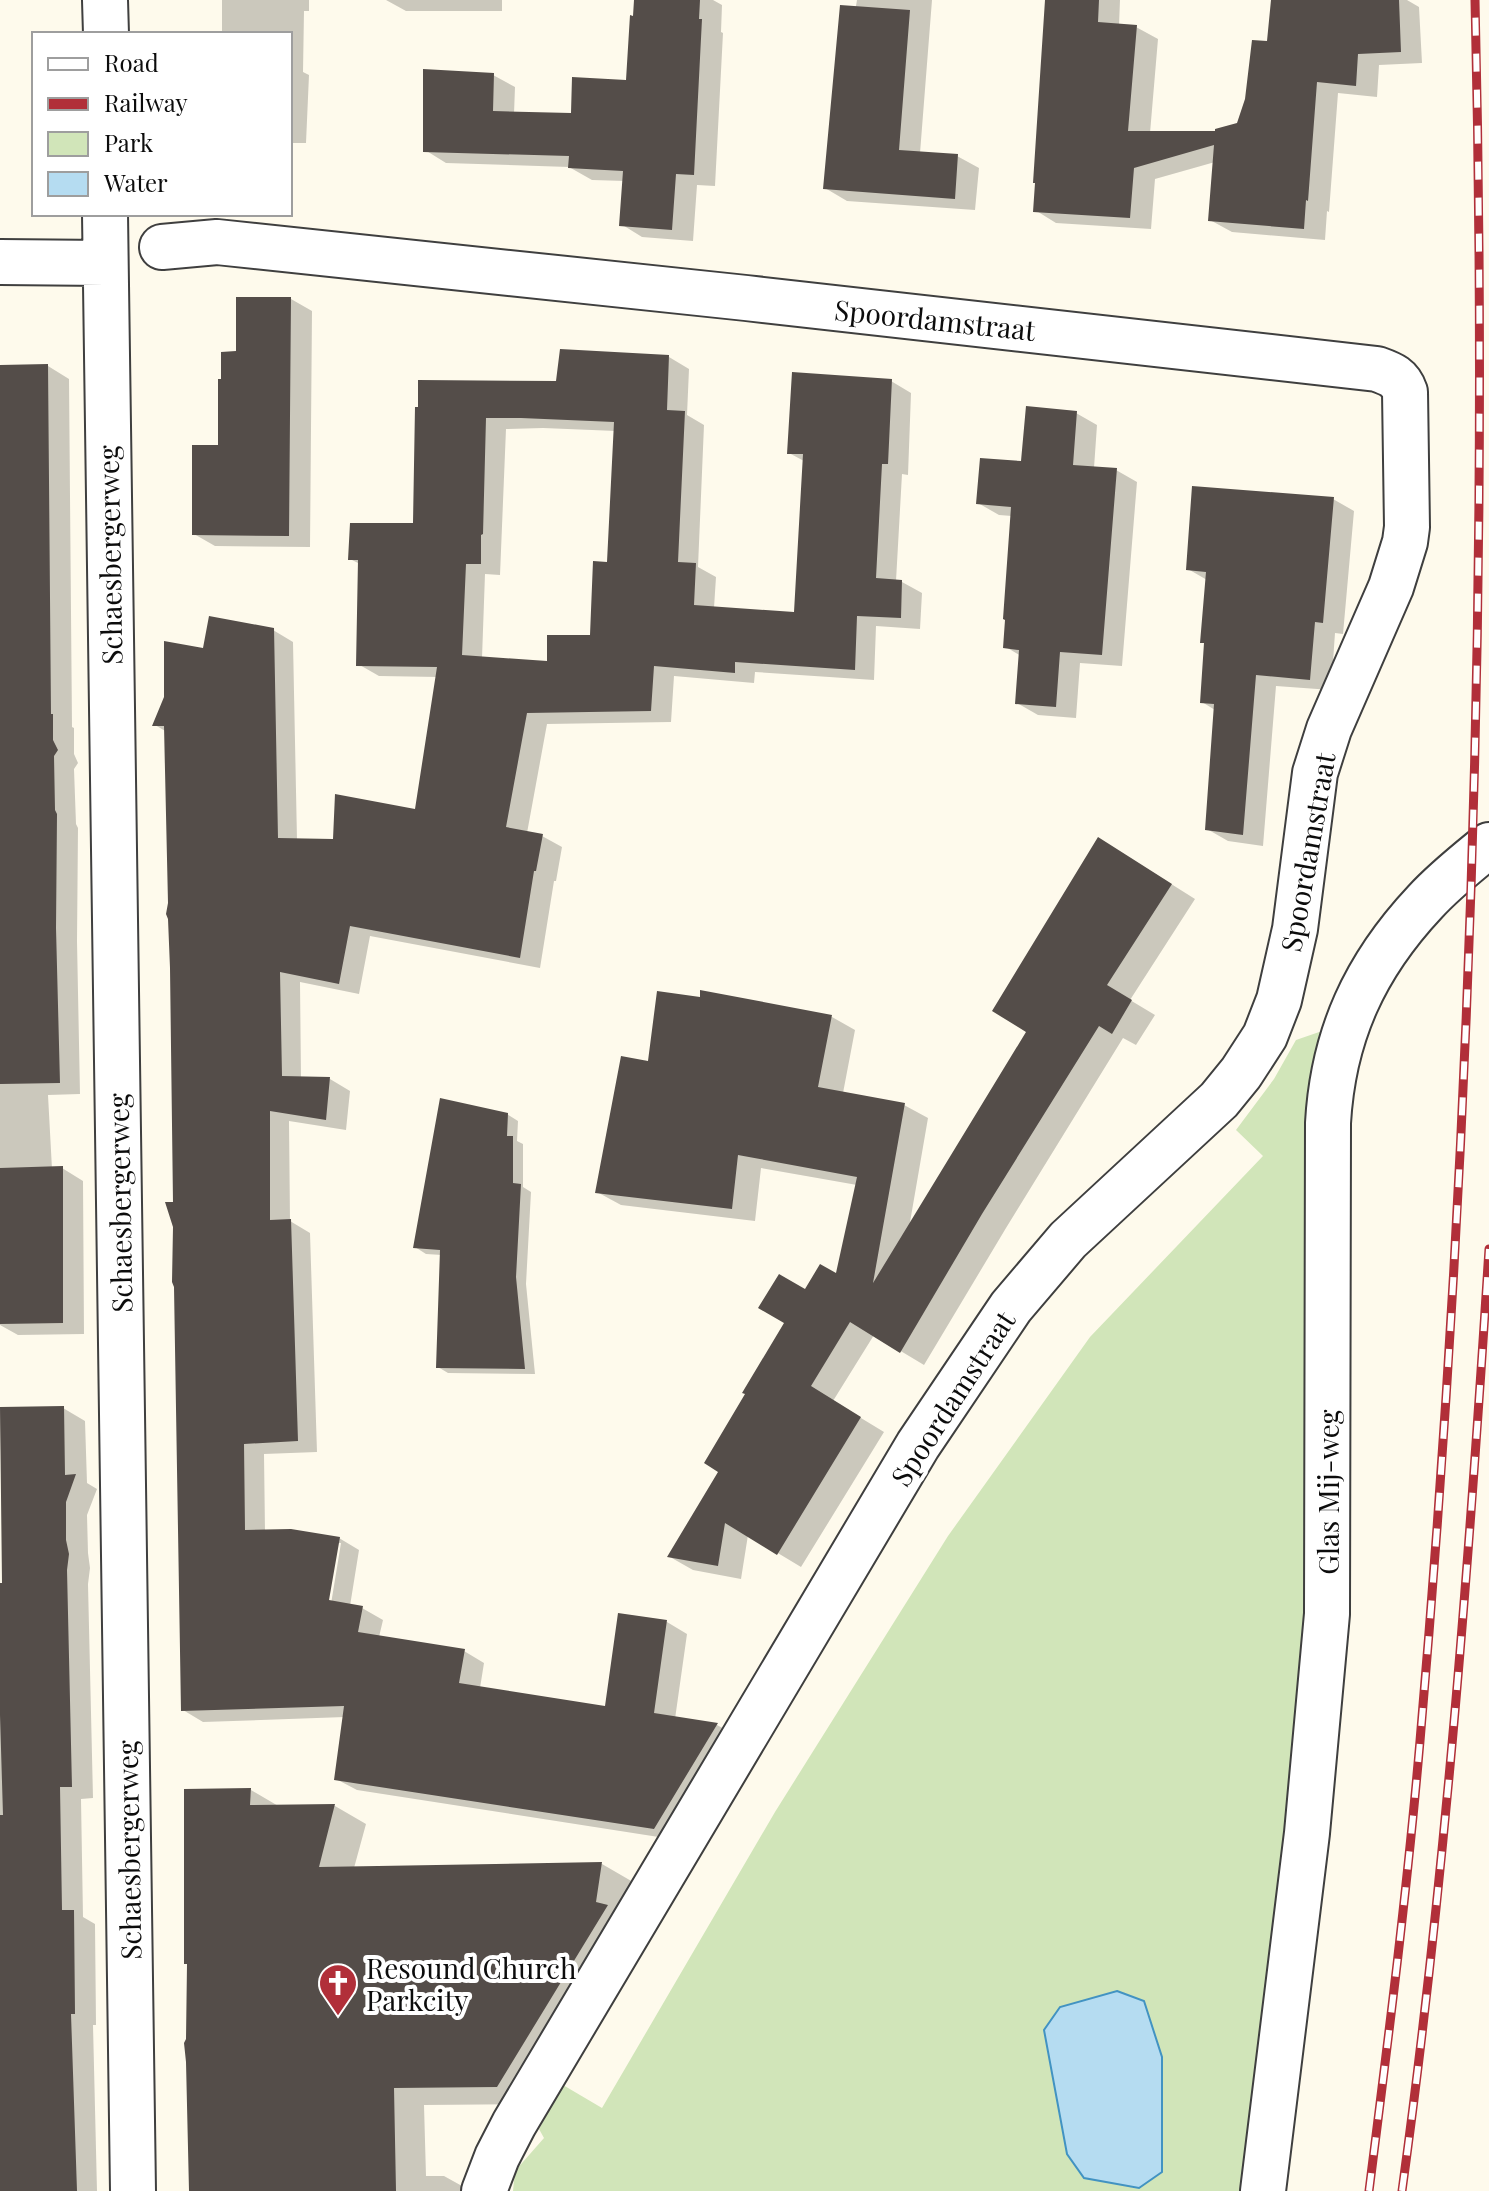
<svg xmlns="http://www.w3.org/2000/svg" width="1489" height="2191" viewBox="0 0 1489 2191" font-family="'Playfair Display',serif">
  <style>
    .green { fill: #d1e5b9; fill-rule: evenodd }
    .water { fill: #b5dcf1; stroke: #4293c2; stroke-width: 2 }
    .shadow { fill: #0003; fill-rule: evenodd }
    .building { fill: #544d49; fill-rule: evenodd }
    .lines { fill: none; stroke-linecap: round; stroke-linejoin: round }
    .minor-casing { stroke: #3f3f3f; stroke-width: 48 }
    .minor { stroke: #fff; stroke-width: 44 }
    .rail-casing { stroke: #b12f39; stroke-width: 9 }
    .rail { stroke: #fff; stroke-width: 6; stroke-dasharray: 18; stroke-linecap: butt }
    .labels { text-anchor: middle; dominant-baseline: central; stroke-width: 8; stroke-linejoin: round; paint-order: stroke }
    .street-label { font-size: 28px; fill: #0c0c0c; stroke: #fff }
    .poi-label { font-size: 28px; fill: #0c0c0c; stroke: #fff; text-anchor: start }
  </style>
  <rect width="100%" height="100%" fill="#fefaec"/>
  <path class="green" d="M1325,1030L1306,1610L1262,2047L1244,2191H513L515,2171L544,2138L539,2129L563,2085L602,2108L775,1812L948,1536L1090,1337L1263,1156L1236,1130L1274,1079L1296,1040ZM1044,2030L1139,2187L1084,2178L1067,2154Z"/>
  <path class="water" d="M1117,1991L1144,2001L1162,2057V2172L1139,2188L1084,2178L1067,2154L1044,2030L1060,2007Z"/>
  <path class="shadow" d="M222,0H309V11H304L303,72L309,75L306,143H290V34H222Z
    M386,0H502V11H406Z
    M636,0H713L722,5L721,32L723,33L715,186L697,185L693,241L642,237L621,224L625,181L592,180L569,167L446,163L425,150L493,75L515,87L514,114L573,115L628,82Z
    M857,0H932L920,153L957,156L979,168L975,210L847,201L825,188Z
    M1047,0H1120L1119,26L1136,27L1158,39L1150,133H1217L1238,125L1269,43L1273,0H1407L1419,7L1422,63L1379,65L1377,97L1338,93L1329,212L1327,211L1325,240L1232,232L1210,220L1215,162L1155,179L1151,229L1056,223L1035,210Z
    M291,299L312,311L310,547L215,546L194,534L220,447L238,353Z
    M669,357L689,369L687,415L704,425L698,567L716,577L714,608L796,614L804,461L789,453L891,381L911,393L908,475L902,474L896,581L902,582L922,593L920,629L876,626L874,680L755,672L754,683L674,676L671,722L547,724L527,833L542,836L562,847L556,881H554L540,968L370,936L359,994L300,982L301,1079H330L350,1091L346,1130L289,1121L290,1221L310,1233L317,1452L264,1454L265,1531L339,1538L359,1550L350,1606L362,1608L383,1620L379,1637L464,1651L484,1663L480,1688L607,1708L620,1615L667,1622L687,1634L675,1719L717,1725L737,1736L665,1838L357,1790L336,1779L345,1717L203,1722L183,1710L167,732L155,725L205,650L273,630L293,642L297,840L334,841L417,812L438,677L379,676L358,664L360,564L350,559L415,525L417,409L557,384ZM543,428L616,431L608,564L592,637L549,663L482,658L485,574L500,575L506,429ZM337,1543H341L330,1610H326Z
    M48,366L69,379L72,727L74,728V754L78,763L74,769L76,824L78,828L77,941L80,1094L48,1095L52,1169L62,1168L83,1181L84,1334L18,1335L0,1325V367Z
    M1076,413L1097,425L1094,468L1116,470L1137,482L1122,666L1080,663L1076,718L1038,715L1017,703L1021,656L1006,647L1012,516L999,515L978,503Z
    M1333,499L1354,511L1343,634L1335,633L1331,690L1276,686L1263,846L1228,841L1207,829L1215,710L1202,702L1206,644L1202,642L1207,580L1188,569Z
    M1122,853L1195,899L1130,1000L1155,1015L1136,1045L1123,1038L1006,1228L924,1365L874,1335L833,1401L884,1432L801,1567L748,1535L741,1579L693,1570L670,1557L721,1471L806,1291L837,1276L857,1185L761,1168L755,1221L621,1205L597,1192L650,1064L832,1017L855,1030L843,1093L904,1105L928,1118L909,1228L1029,1031Z
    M507,1114L518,1121L517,1141L523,1144V1187L531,1192L526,1284L535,1374L448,1373L438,1367L442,1255L426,1254L415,1247Z
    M63,1408L85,1421L87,1483L97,1489L87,1515L88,1553L90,1568L88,1584L93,1798L81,1799L83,1917L95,1924L96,2025H93L97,2191H0V1585H4L0,1409Z
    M251,1790L280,1807L335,1806L366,1824L354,1868L602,1864L633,1882L529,2104L424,2105L426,2176H444L471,2191H191Z"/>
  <path class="building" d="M634,0H700L699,19H702L694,175L676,174L672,230L619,226L623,171L568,168L569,156L423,152V69L494,73L493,111L571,113L572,77L626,80L630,15L633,16Z
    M1045,0H1099L1098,22L1137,25L1128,131H1215V129L1237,123L1245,99L1252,40L1267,41L1271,0H1399L1401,52L1358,54L1356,86L1317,82L1308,201L1306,200L1304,229L1208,221L1214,145L1134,168L1130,218L1033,212L1035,183H1033Z
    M840,5L910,10L899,150L958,154L955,199L823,189Z
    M236,297H291L289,536L192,535V445H218V379H221V352L236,351Z
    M560,349L669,355L667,410L685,411L678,562L696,563L694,605L794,612L803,454H787L792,372L892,379L888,464H882L876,578L902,580L901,618L857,616L855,670L735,662V673L654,666L651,711L527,713L506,827L543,834L536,871H534L520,958L350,926L339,984L280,972L282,1076L330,1077L326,1120L270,1111V1220L291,1219L298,1441L244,1444L245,1530L291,1529L340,1537L329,1600L363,1606L358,1632L465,1649L459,1683L605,1706L618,1613L667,1620L654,1713L718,1723L654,1829L334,1780L344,1706L181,1711L174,1287L172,1282L173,1227L165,1202H173L170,968L168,919L166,914L168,903L164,726H152L164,697V641L203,648L209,616L274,628L278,838L333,839L335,794L415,809L437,667L356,666L358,560H348L350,523H413L415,407H418V380L556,381ZM486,418H521L614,422L607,562L593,561L590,635H547V661L462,655L466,564H481V535L483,534Z
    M48,364L51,714H53V740L58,750L54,756L55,810L57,814L56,928L60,1083L0,1084V365Z
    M1026,406L1077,411L1073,465L1117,468L1102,655L1060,652L1056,707L1015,704L1019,650L1003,648L1005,620L1003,619L1011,507L976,504L980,458L1021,461Z
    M1192,486L1334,497L1323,623L1315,622L1310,680L1256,675L1243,835L1205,830L1214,704L1200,703L1204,643H1200L1206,572L1186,570Z
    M1098,837L1172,884L1107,985L1132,1000L1112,1034L1099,1026L982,1214L900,1353L850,1322L811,1386L861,1417L777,1555L725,1523L718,1566L667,1557L718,1472L704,1463L745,1394L742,1393L784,1323L758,1308L779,1274L805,1289L820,1264L836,1273L857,1177L738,1155L732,1209L595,1193L621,1056L648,1061L657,991L700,997V990L832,1015L818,1087L905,1103L873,1283L1026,1032L992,1011Z
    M440,1098L508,1113L507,1136H513V1183L521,1184L516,1277L525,1369L436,1368L440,1250L413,1248Z
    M63,1166V1323L0,1324V1168Z
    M64,1406L65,1475L76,1474L66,1502V1540L69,1554L67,1570L72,1787H60L62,1910H74L75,2014H71L77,2191H0V1815H3L0,1715V1583H2L0,1407Z
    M251,1788L250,1805L335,1804L319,1867L602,1862L596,1902L608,1905L497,2087L394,2088L396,2191H189L186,2062L184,2043L186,2039L187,1964H184V1789Z"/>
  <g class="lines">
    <g class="minor-casing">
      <path id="minor" d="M105,0L106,34
        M105,214L133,2191
        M162,247L217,242L746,298L1377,369C1391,374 1400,377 1405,392L1407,527L1405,542L1391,587L1329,729L1315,773L1295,929L1279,1000L1265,1036L1241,1073L1219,1100L1068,1240L1011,1307L918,1445L514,2124L497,2157L484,2191
        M0,262L105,263
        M1263,2191L1307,1833L1327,1614L1328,1123C1333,1035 1365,966 1425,902C1444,881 1467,863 1489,845"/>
    </g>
    <use href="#minor" class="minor"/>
    <g class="rail-casing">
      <path id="rail" d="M1369,2191C1388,2041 1407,1892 1420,1741C1470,1163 1489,581 1475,0
        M1402,2191C1445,1878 1469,1564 1489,1249"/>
    </g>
    <use href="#rail" class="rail"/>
  </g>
  <defs>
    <g id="church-pin" transform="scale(2)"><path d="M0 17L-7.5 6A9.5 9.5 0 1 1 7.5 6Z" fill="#b12f39" stroke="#fff"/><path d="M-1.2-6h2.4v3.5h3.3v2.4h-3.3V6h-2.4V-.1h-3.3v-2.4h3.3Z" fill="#fff"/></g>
  </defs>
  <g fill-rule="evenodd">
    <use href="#church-pin" x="338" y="1983"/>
  </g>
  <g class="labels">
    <g class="street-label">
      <text transform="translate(935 319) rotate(6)">Spoordamstraat</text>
      <text transform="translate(109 555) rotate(-91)">Schaesbergerweg</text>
      <text transform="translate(1307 852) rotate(-80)">Spoordamstraat</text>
      <text transform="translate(119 1203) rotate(-91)">Schaesbergerweg</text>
      <text transform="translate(952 1398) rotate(-57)">Spoordamstraat</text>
      <text transform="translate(1327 1492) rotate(-90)">Glas Mij-weg</text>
      <text transform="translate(128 1850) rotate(-91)">Schaesbergerweg</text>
    </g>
    <g class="poi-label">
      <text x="366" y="1967">Resound Church<tspan x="366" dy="32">Parkcity</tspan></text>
    </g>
  </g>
  <rect x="32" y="32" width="260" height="184" fill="#ffffff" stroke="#9e9e9e" stroke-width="2"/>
  <rect x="48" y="58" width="40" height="12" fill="#ffffff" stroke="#9e9e9e" stroke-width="2"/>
  <text x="104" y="72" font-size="24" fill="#0c0c0c">Road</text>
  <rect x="48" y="98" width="40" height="12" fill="#b12f39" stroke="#9e9e9e" stroke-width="2"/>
  <text x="104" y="112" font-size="24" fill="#0c0c0c">Railway</text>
  <rect x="48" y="132" width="40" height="24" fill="#d1e5b9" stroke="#9e9e9e" stroke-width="2"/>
  <text x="104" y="152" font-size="24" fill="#0c0c0c">Park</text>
  <rect x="48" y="172" width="40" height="24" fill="#b5dcf1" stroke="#9e9e9e" stroke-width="2"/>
  <text x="104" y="192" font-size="24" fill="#0c0c0c">Water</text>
</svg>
